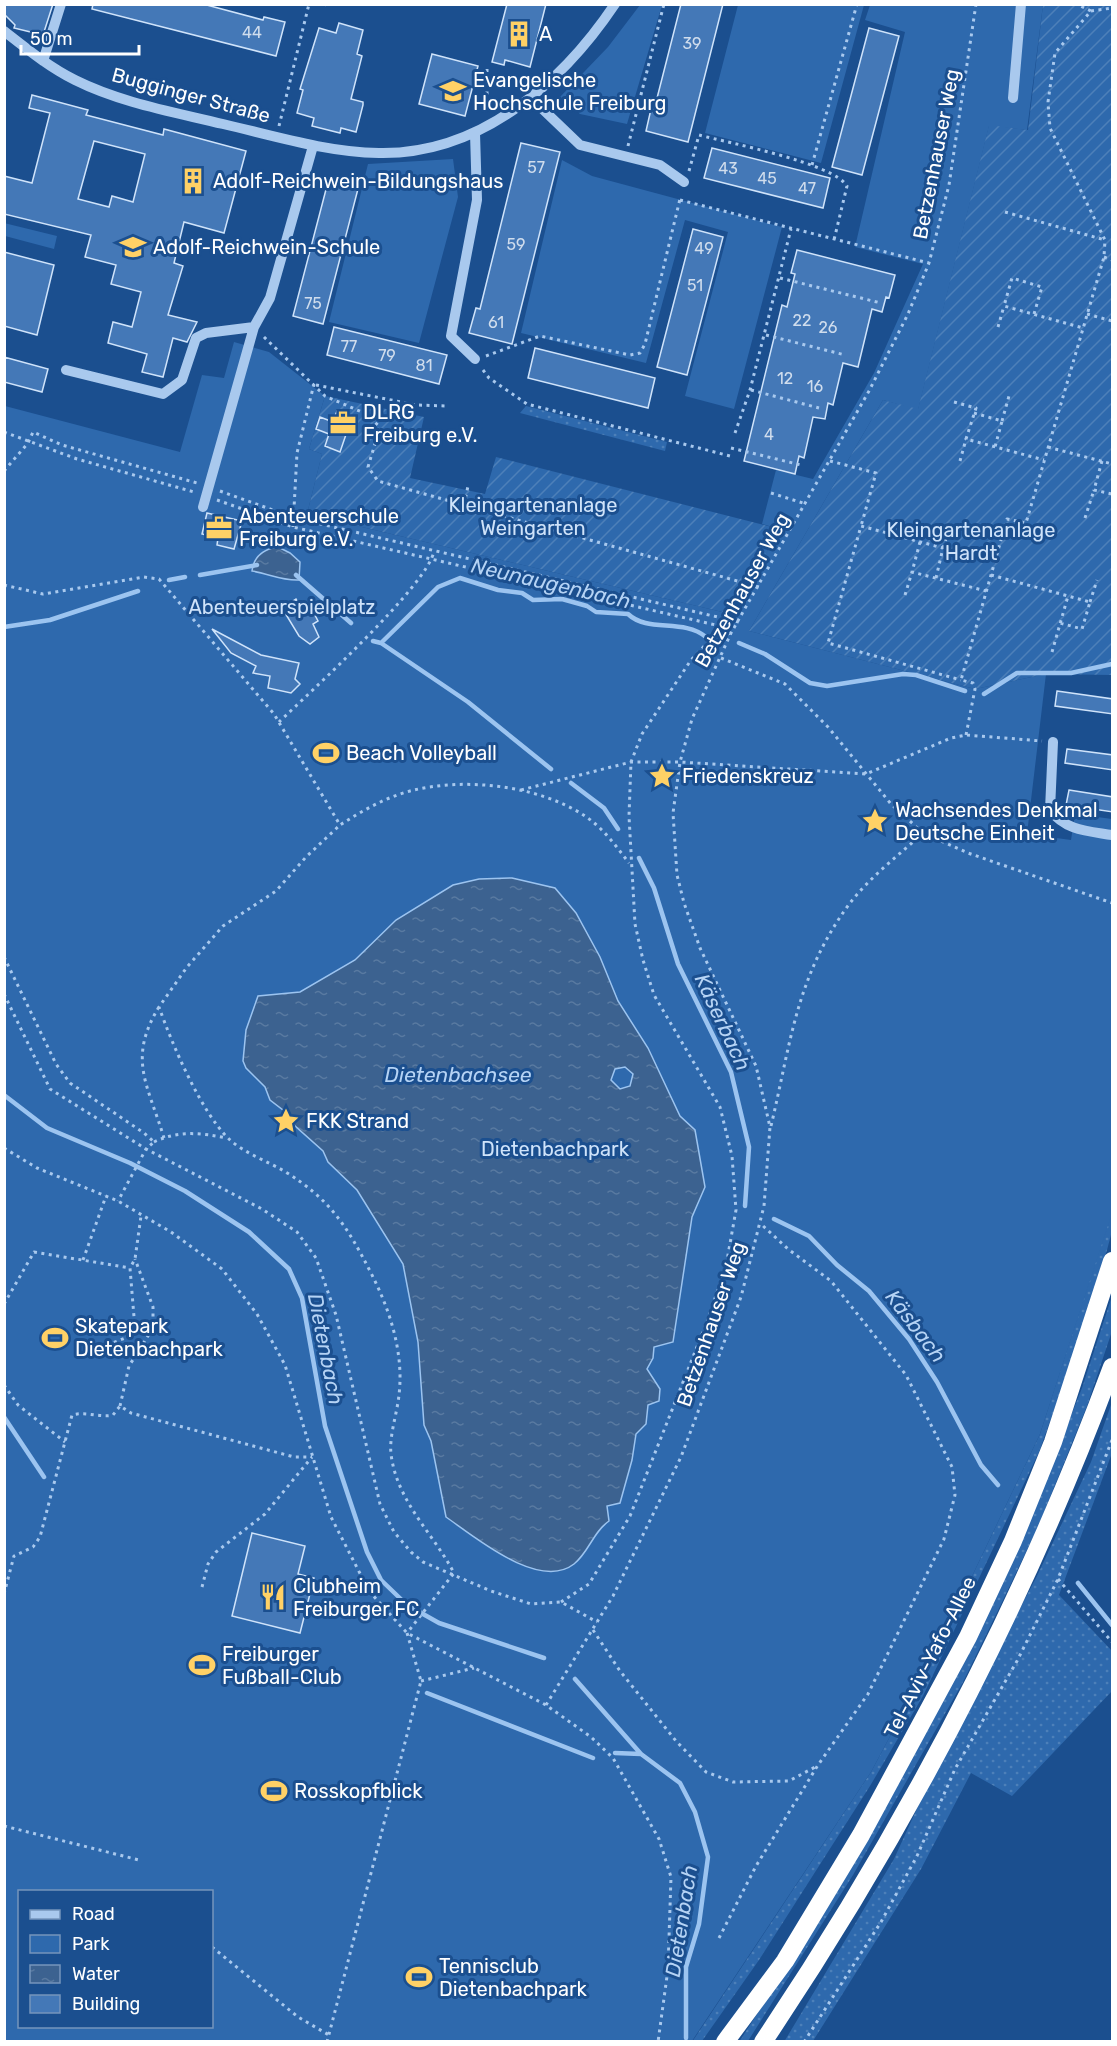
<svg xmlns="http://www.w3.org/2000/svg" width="1117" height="2046" viewBox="0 0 1117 2046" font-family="Rubik,sans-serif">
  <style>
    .grass { fill: url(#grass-dots) }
    .park { fill: #2e69ad; fill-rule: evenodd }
    .garden { fill: url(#garden-furrows) }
    .water { fill: url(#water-ripples); stroke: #9cc4f0; stroke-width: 1.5; fill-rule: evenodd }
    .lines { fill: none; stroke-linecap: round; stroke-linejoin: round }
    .stream { stroke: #9cc4f0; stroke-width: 4.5 }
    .building { fill: #4478b7; stroke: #cfe3fa; stroke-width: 1.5; fill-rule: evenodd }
    .path { stroke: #a9c9ee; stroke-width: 3; stroke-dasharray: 3 4.5; stroke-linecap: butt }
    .minor { stroke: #a9c9ee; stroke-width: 10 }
    .highway { stroke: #fff; stroke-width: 18 }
    .labels { text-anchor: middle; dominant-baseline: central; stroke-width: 6; stroke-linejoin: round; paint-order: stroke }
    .number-label { font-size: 16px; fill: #d0dded }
    .poi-label { font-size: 20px; fill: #fff; stroke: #1b4f8f; text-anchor: start }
    .street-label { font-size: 20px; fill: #fff; stroke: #1b4f8f }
    .park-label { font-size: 20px; fill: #cfe3fa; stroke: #1b4f8f }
    .water-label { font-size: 21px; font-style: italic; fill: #b5d3f5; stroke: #1b4f8f }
  </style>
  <defs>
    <pattern id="grass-dots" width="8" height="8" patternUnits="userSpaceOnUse" patternTransform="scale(1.5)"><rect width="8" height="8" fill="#2e69ad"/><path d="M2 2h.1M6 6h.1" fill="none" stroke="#4d80b9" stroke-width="1.8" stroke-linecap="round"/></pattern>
    <pattern id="garden-furrows" width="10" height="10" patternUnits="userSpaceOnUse" patternTransform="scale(1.5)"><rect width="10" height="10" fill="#2e69ad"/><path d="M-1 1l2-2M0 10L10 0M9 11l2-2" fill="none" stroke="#4d80b9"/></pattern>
    <pattern id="water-ripples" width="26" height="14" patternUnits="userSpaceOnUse" patternTransform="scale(1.5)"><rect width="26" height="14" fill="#3c6290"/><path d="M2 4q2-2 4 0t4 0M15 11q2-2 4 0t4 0" fill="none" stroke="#597aa1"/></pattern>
  </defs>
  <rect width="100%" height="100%" fill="#1b4f8f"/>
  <path class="grass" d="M526,406L667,442L665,451L520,413Z
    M1112,1210V1231L1107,1250L1078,1343L1039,1452L923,1696L870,1786L759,1960L702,2041L692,2042L871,1772L942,1639L1040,1434Z
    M1112,1296V1331L1087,1406L1038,1527L989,1629L963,1682L853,1875L748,2041L739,2042L797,1952L1027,1527L1082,1388Z
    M1112,1402V1453L1059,1595L1112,1651V1691L1012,1796L971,1773L921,1869L813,2041L784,2042L894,1859L936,1767L1037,1576L1091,1462Z"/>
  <path class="park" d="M640,5H662L627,124L580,114L560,97L608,47Z
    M738,5H864L821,163L705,133Z
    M870,5H1043L1027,130L989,126L918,410L883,400L749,631L975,689L1046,674L1027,834L1071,840L1075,814L1112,819V1213L1040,1434L942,1639L871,1772L692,2041H5V406L180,452L202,375L224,378L234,342L269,352L325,396L309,449L322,454L307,514L731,614L780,529L762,524L776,470L813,479L874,373L923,264L855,247L905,32L865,20ZM20,1892H212V2026H20Z
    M453,159L458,197L419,343L329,322L368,164Z
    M562,160L592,176L782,227L734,409L685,396L728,232L685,220L646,363L521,333Z
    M4,223L57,236L54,249L5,236Z"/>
  <path class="garden" d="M1043,5H1112V675L1046,674L975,689L749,631L883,400L918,409L989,125L1028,130Z
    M325,396L424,417L410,478L485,494L496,457L780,529L731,614L307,514L322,454L309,449Z"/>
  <path class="water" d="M278,547L290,553L300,562L299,580C283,581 269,574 252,571C254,556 263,549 278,547Z
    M512,878L555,888L576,913L600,957L618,1001L648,1048L680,1116L695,1130L705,1187L692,1217L673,1342L654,1347L653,1358L647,1369L660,1389L659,1401L648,1405L646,1424L636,1434L632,1460L620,1503L607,1506L609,1521C593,1532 589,1552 574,1564C539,1591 475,1537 446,1517L431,1441L424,1425L418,1342L403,1264L357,1190L328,1162L323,1151L294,1125L292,1117L270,1100L265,1087L246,1068L243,1061L246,1030L258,996L300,992L355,960L396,920L453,885L479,879ZM625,1067L633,1074L630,1086L620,1089L611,1080L615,1069Z"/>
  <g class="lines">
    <path class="stream" d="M200,575L257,565
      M296,575L351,623
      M169,580L185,577
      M4,627L50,620L138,591
      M373,641L381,643L438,587L460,578L498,590L522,593L533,600L562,599L587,606L596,612L628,614C648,633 683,618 706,637
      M381,643L468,702L551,769
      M739,643L765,654L810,683L827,686L903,674L916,675L965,691
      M984,694L1017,673H1071L1112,664
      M571,783L604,808L618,829
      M639,858L654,888L678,964L731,1072L749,1147L745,1206
      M4,1095L47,1128L130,1163L185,1191L249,1232L289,1269L302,1298L325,1426L367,1552L381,1580L407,1605L439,1623L544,1658
      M774,1219L809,1236L837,1265L869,1291L909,1339L937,1382L981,1465L998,1485
      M4,1417L44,1477
      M1078,1583L1112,1625
      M575,1679L641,1754L680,1783L695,1812L708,1857L699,1924L686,1967V2038
      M427,1693L593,1758
      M615,1753L641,1754"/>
  </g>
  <path class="building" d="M4,4H53L43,35L14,28L15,25L4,14Z
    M93,4H203L263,20L264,17L285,22L276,56L92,9Z
    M507,4H546L530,67L505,60L504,65L492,62Z
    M681,4H723L688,142L646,131L651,109L654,110Z
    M339,23L363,30L357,54L362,56L351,99L363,102V105L356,132L341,128L340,133L312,126L314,118L297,113L303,90L300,89L319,28L336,33Z
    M869,28L899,36L862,175L832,167Z
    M432,54L478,66L465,116L419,104Z
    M32,95L88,110L86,115L163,135L164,129L246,151L224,233L184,222L174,263L183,266L168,315L197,322L187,342L173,338L163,377L142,372L147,354L108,343L113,322L132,327L141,292L111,284L116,265L85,257L91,235L4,214V176L32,183L50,113L29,108ZM94,141L145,154L133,202L112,196L109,207L78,199Z
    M521,143L560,152L512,344L469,333L476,308L480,309Z
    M712,148L830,178L823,208L704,178Z
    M329,178L359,185L323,324L293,316Z
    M693,229L723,237L687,375L657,367Z
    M797,250L895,275L889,298L886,297L882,312L872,309L858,367L843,363L833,405L828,403L825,419L813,417L804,458L799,456L795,474L744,461L782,305L787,307L795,274L791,273Z
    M4,252L54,265L37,335L4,326Z
    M334,327L447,355L439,384L327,355Z
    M535,348L655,378L648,408L528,378Z
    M4,357L48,369L42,392L4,382Z
    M337,411L352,417L340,452L325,446L329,434L316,429L320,417L333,422Z
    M207,513L242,521L234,549L217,545L218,538L202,534Z
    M296,599L300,606L308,602L318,621L313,624L319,637L310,644L299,636L282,608Z
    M212,629L261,655L299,663L295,679L300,684L291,693L268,688L270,676L253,673L256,666L231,653Z
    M1057,691L1113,699V714L1055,706Z
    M1067,749L1113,755V770L1065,763Z
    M1069,790L1113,797V812L1066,805Z
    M252,1533L305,1546L298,1574L314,1578L300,1633L232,1616Z"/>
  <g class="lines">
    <path class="path" d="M323,4L330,6
      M1091,11L1112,8
      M487,69V95L494,108
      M279,126L309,4
      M628,146L664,4
      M812,165L857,4
      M689,171L699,135C729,143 833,163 847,186L834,240
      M680,200L929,263
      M1005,212L1105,240
      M1104,257L1112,260
      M780,278L881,303
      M1034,314L1042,287L1012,278L1004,306L1083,328
      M1087,314L1112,321
      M998,327L1004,306
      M766,335L845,355
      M264,337L325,396L364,413L380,427L368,467L378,481L759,587
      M486,356L540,336L630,355L640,353L645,344L680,199
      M483,370L489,378L527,404L730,456
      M316,385L416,405L448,406
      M751,390L819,408
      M954,402L976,408L966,439L1044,460
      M974,413L1002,421L995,447
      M1002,421L1009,396
      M4,432L77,459L194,492
      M735,433L750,390L791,229
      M1048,447L1112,464
      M731,448L801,465
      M830,461L876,473L861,526
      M960,461L966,439
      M1102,461L1094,490L1112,494
      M4,471L28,443L33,432L62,445L197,483
      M220,491L295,518L739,622
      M771,493L806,504
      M217,500L293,527L733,629
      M464,505L468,486
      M1085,518L1094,490
      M293,527L297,453L314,384
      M920,542L912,572L986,591
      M943,548L951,524
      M991,575L1090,602L1082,629L1060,623
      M936,578L943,548L861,526L828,643L961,680
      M4,585L43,594L144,577L159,579L274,714L340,825C362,811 384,798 410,791C464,777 538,785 585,816C603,828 616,846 629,863
      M905,595L912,572
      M1090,602L1097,580
      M1052,652L1068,596
      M721,658L785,684L828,727L891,804L923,833L968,853L1112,903
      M279,722C309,693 428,585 434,551
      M966,735L975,689L973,683L961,680L1007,519L1026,523L1104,257L1105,240L1050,128L1048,102L1055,53L1091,11L1076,4
      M521,790L631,762H680L866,774L951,738L966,735L1042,741
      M4,957L56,1064L70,1083L144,1133L154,1142L146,1149L262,1209L297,1232L316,1258L336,1315L380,1504L394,1532L411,1552L423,1562L491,1591L531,1604L561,1602L597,1622
      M4,994L50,1089L146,1149L118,1201
      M159,1007C127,1059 148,1085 164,1138
      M771,1126C791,1042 796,976 850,903C870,877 899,855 923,833
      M154,1142C179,1130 201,1133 227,1138
      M4,1148L37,1168L118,1201L171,1232L222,1269L257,1314L285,1365L331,1517L369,1591L407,1633L546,1705L591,1737L613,1758L659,1839L671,1877L668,1969L658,2042
      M83,1260L106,1196
      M4,1304L34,1252L130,1268
      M100,1348L130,1336L134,1317L130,1268L135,1259L141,1216
      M4,1385L18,1405L65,1442
      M120,1406L129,1366L153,1328V1307L135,1259
      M1058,1579L1112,1642
      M202,1587L208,1564L216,1552L265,1514L312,1457
      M4,1594L14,1556L33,1547L40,1537L72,1415C86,1411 99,1418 113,1415L120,1406L131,1413L294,1457H312
      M561,1602L589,1584L630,1516L708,1319L726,1266L736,1210L732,1156L720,1107L654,995L643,960L635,924L629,816L631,762L642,734L691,660L711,639L731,633
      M593,1630L620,1671L676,1741L706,1772L733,1782L789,1781L817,1766
      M421,1681L474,1668
      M546,1705L613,1596L681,1457L741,1297L764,1206L770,1127L756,1066L700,948L684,903L677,875L673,813L680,762L692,719L731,633L869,391L908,314L929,263L949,185L976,4
      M4,1826L139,1860
      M719,1938L756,1866L818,1765L868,1694L944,1539L955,1495L952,1467L906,1375L831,1281L788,1249L761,1224
      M212,1947L298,2017L329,2035
      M327,2042L421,1681L407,1633L454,1573C433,1533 397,1502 391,1454C389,1436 397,1414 399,1395C404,1353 390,1310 371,1273C347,1226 330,1199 284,1171C267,1161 244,1153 229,1139C201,1112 172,1044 159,1007L187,967L223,926L276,891L306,857L340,825
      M804,2042L881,1922L917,1856L955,1769L1017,1661L1058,1579L1112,1440"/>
    <path class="minor" d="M4,31C27,49 49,67 75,80C121,103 174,112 223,124C275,136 326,152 379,153C480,155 562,83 615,4
      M43,61L61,4
      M1013,98L1021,4
      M532,99L580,145L660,165L684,182
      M475,359L451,336L477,200L475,133
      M66,370L163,394L182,380L196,338L206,333L254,327
      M203,507L254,327L270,298L313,146
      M1053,742L1050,810C1066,831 1088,831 1112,835"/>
    <path class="highway" d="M725,2042L785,1961L861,1835L968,1637L1013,1541L1053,1442L1112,1261
      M763,2042C904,1832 1024,1604 1112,1367"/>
  </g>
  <defs>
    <g id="building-bare" transform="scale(2.07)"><path d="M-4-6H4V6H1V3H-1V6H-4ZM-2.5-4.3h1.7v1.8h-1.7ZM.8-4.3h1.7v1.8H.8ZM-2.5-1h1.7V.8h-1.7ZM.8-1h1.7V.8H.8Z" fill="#ffd166" stroke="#1b4f8f" stroke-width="2.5" paint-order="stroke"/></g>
    <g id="university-bare" transform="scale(2.07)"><path d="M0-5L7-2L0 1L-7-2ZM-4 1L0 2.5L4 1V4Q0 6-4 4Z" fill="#ffd166" stroke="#1b4f8f" stroke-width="2.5" paint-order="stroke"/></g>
    <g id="school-bare" transform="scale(2.07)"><path d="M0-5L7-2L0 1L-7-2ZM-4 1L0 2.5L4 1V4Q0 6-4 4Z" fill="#ffd166" stroke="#1b4f8f" stroke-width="2.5" paint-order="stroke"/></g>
    <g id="office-bare" transform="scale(2.07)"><path d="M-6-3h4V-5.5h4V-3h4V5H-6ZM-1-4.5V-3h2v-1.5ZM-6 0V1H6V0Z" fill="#ffd166" stroke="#1b4f8f" stroke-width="2.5" paint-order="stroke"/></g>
    <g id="stadium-bare" transform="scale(2.07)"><path d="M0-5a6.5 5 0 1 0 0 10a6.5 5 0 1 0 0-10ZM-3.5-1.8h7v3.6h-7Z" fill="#ffd166" stroke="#1b4f8f" stroke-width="2.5" paint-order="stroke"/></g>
    <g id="sight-bare" transform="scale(2.07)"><path d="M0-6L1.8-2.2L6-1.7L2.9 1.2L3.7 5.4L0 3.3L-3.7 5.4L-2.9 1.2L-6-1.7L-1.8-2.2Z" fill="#ffd166" stroke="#1b4f8f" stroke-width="2.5" paint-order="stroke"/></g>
    <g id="restaurant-bare" transform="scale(2.07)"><path d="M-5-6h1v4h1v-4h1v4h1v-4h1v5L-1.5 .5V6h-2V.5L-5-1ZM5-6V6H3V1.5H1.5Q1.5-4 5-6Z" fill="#ffd166" stroke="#1b4f8f" stroke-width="2.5" paint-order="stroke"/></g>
  </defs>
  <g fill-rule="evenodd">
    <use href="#building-bare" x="519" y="34"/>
    <use href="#university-bare" x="453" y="91"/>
    <use href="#building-bare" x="193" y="181"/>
    <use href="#school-bare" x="133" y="247"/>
    <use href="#office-bare" x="343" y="423"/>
    <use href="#office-bare" x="219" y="528"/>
    <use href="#stadium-bare" x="326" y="753"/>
    <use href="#sight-bare" x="662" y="776"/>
    <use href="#sight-bare" x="875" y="821"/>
    <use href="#sight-bare" x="286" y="1121"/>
    <use href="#stadium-bare" x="55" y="1338"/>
    <use href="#restaurant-bare" x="273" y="1597"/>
    <use href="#stadium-bare" x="202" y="1665"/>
    <use href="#stadium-bare" x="274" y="1791"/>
    <use href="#stadium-bare" x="419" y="1977"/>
  </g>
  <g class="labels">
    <g class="number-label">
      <text x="252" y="32">44</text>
      <text x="692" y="43">39</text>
      <text x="536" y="167">57</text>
      <text x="728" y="168">43</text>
      <text x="767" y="178">45</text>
      <text x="807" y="188">47</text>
      <text x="516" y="244">59</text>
      <text x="704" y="248">49</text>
      <text x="695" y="285">51</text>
      <text x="313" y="303">75</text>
      <text x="802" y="320">22</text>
      <text x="496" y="322">61</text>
      <text x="828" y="327">26</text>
      <text x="349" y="346">77</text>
      <text x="387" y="355">79</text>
      <text x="424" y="365">81</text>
      <text x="785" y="378">12</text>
      <text x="815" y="386">16</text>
      <text x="769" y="434">4</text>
    </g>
    <g class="poi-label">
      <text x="539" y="34">A</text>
      <text x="473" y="80">Evangelische<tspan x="473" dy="23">Hochschule Freiburg</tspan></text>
      <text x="213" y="181">Adolf-Reichwein-Bildungshaus</text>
      <text x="153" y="247">Adolf-Reichwein-Schule</text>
      <text x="363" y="412">DLRG<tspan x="363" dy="23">Freiburg e.V.</tspan></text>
      <text x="239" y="516">Abenteuerschule<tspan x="239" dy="23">Freiburg e.V.</tspan></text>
      <text x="346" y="753">Beach Volleyball</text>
      <text x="682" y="776">Friedenskreuz</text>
      <text x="895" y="810">Wachsendes Denkmal<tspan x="895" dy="23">Deutsche Einheit</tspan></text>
      <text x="306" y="1121">FKK Strand</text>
      <text x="75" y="1326">Skatepark<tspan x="75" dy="23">Dietenbachpark</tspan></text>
      <text x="293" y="1586">Clubheim<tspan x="293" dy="23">Freiburger FC</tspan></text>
      <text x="222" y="1654">Freiburger<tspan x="222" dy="23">Fußball-Club</tspan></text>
      <text x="294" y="1791">Rosskopfblick</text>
      <text x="439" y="1966">Tennisclub<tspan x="439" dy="23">Dietenbachpark</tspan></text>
    </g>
    <g class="street-label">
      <text transform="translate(191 95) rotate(15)">Bugginger Straße</text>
      <text transform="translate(936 154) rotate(-79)">Betzenhauser Weg</text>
      <text transform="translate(742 590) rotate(-61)">Betzenhauser Weg</text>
      <text transform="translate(711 1324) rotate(-71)">Betzenhauser Weg</text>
      <text transform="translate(930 1657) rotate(-63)">Tel-Aviv-Yafo-Allee</text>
    </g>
    <g class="park-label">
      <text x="533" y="505">Kleingartenanlage<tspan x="533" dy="23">Weingarten</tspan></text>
      <text x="971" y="530">Kleingartenanlage<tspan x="971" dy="23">Hardt</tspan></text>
      <text x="282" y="607">Abenteuerspielplatz</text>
      <text x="555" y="1149">Dietenbachpark</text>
    </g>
    <g class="water-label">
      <text transform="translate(551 583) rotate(13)">Neunaugenbach</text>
      <text transform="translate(723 1022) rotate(65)">Käserbach</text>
      <text x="458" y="1074">Dietenbachsee</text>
      <text transform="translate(916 1326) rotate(53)">Käsbach</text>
      <text transform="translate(326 1349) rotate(79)">Dietenbach</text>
      <text transform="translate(681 1921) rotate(-81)">Dietenbach</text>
    </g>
  </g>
  <rect width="1117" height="2046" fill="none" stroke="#ffffff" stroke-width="12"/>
  <rect x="18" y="1890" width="195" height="138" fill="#1b4f8f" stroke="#7695bc" stroke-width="1.5"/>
  <rect x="30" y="1910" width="30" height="9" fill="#a9c9ee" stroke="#7695bc" stroke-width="1.5"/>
  <text x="72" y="1920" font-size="18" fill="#ffffff">Road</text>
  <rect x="30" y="1935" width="30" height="18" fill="#2e69ad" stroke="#7695bc" stroke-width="1.5"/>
  <text x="72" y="1950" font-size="18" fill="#ffffff">Park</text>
  <rect x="30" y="1965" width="30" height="18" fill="url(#water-ripples)" stroke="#7695bc" stroke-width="1.5"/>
  <text x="72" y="1980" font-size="18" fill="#ffffff">Water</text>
  <rect x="30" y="1995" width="30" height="18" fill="#4478b7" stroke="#7695bc" stroke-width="1.5"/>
  <text x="72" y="2010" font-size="18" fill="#ffffff">Building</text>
  <path d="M21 45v9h118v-9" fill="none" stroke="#ffffff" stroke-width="3"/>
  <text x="30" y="45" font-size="18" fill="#ffffff" stroke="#1b4f8f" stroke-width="4.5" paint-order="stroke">50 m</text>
</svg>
